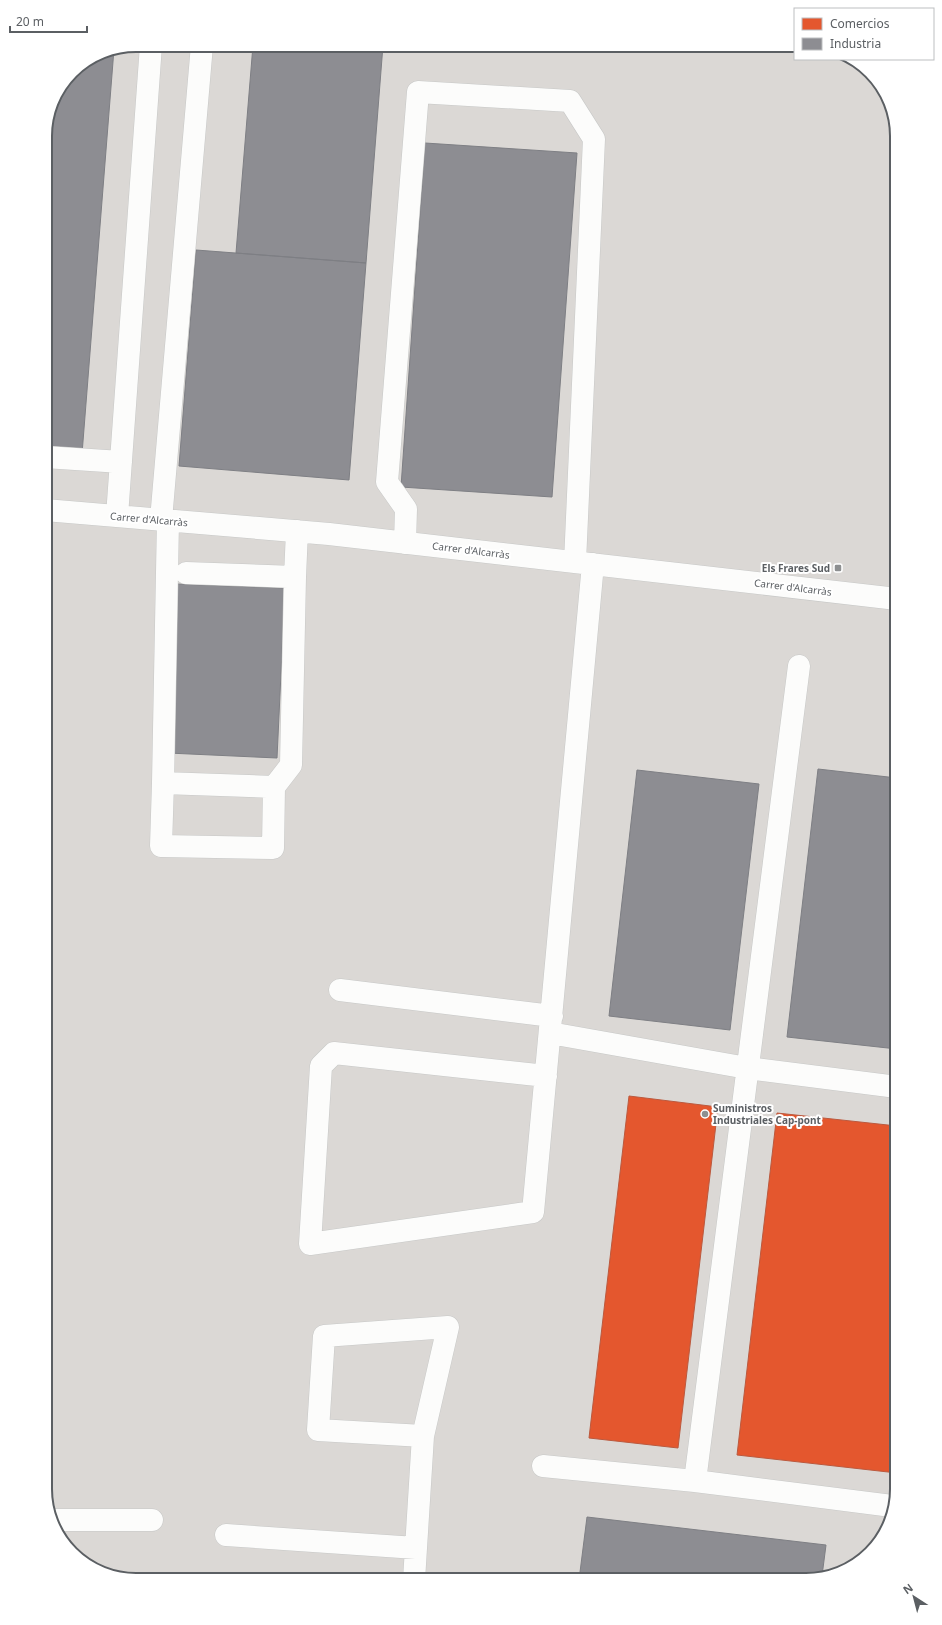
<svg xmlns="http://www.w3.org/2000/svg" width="942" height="1625" viewBox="0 0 942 1625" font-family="'Noto Sans',sans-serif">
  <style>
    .industrial { fill: #dbd8d5 }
    .shops { fill: #e4572e; stroke: #bb593e }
    .industry { fill: #8d8d92; stroke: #7e7f84 }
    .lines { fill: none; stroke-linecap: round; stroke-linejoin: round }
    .minor-casing { stroke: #c7c8c7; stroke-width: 23 }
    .minor { stroke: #fcfcfb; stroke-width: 22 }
    .poi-dot { fill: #8d8f90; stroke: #fff; stroke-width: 1.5 }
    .labels { text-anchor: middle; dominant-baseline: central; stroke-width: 4; stroke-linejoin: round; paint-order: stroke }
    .street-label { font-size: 10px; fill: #5b5f63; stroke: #fff }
    .poi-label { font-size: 10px; font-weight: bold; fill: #5b5f63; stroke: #fff; text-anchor: end }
    .rim { fill: none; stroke: #5b5f63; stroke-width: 2 }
  </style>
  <rect width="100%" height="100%" fill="#ebe9e5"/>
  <path class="industrial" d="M136,45H795V59H853L857,60L888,96L897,136V1489L882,1539L846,1571L806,1580H130L86,1565L54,1529L45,1489V130L52,101L72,71L101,52Z"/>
  <path class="shops" d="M629,1096L718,1107L678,1448L589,1438Z
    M777,1113L897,1126V1473L737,1455Z"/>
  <path class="industry" d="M136,45H140L139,50L118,48Z
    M253,45H383L366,263L236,253Z
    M114,49L82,454L45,451V130L52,101L72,71L101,52Z
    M425,143L577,153L552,497L401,487Z
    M196,250L366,263L349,480L179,466Z
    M176,584L285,588L277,758L168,753Z
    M818,769L897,778V1049L787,1037Z
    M637,770L759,784L730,1030L609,1016Z
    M587,1517L826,1545L822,1576L806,1580H579Z"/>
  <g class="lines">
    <g class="minor-casing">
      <path id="minor" d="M45,457L121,462
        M45,510L329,534L897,599
        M117,516L151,45
        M161,520L202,45
        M168,520L163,783L274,787L291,765L295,577L186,573
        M405,543L406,509L387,482L418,92L570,101L594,139L575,562
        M295,577L297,531
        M163,783L161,846L273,848L274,787
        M340,990L552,1016
        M550,1033L747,1068L897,1087
        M546,1076L334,1053L321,1066L310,1244L533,1212L593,564
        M543,1466L695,1481L892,1506
        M695,1481L799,666
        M52,1520H152
        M226,1535L416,1548
        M414,1580L423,1436L448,1327L324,1336L318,1430L423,1436"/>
    </g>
    <use href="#minor" class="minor"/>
  </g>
  <g class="poi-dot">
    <rect x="834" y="564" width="8" height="8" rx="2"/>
    <circle cx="705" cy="1114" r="4"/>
  </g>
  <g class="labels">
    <g class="street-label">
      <text transform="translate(149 519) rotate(5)">Carrer d'Alcarràs</text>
      <text transform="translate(471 550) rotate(7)">Carrer d'Alcarràs</text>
      <text transform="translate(793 587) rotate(7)">Carrer d'Alcarràs</text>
    </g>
    <g class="poi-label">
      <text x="830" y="568">Els Frares Sud</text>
      <text x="713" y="1108" text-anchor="start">Suministros<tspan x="713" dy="12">Industriales Cap-pont</tspan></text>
    </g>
  </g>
  <path d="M0 0H942V1625H0ZM136 52H806A84 84 0 0 1 890 136V1489A84 84 0 0 1 806 1573H136A84 84 0 0 1 52 1489V136A84 84 0 0 1 136 52Z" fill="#fff" fill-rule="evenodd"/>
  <path class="rim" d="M136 52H806A84 84 0 0 1 890 136V1489A84 84 0 0 1 806 1573H136A84 84 0 0 1 52 1489V136A84 84 0 0 1 136 52Z"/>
  <rect x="794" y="8" width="140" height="52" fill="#ffffff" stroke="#bdbfc1"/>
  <rect x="802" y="18" width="20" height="12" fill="#e4572e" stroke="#bdbfc1"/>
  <text x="830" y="28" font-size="12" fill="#5b5f63">Comercios</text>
  <rect x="802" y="38" width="20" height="12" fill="#8d8d92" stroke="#bdbfc1"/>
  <text x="830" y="48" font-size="12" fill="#5b5f63">Industria</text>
  <g transform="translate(914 1597) rotate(324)" stroke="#ffffff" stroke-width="3" paint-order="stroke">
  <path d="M0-3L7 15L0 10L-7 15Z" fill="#5b5f63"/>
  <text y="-6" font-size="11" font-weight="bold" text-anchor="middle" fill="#5b5f63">N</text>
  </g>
  <path d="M10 26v6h77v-6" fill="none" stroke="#5b5f63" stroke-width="2"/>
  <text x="16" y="26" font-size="12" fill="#5b5f63" stroke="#ffffff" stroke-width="3" paint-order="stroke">20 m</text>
</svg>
